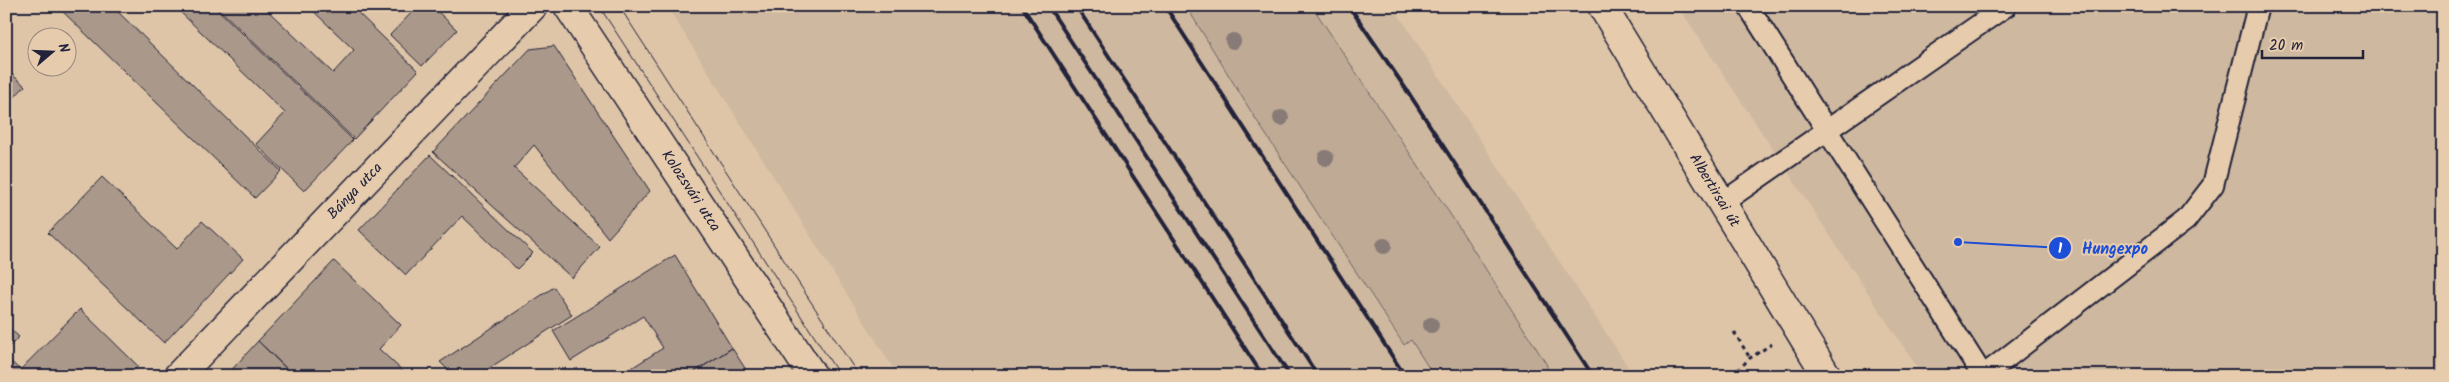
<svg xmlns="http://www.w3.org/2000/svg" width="2449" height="382" viewBox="0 0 2449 382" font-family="Kalam,sans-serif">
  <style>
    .built { fill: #ceb89f }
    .green { fill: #bfaa96; stroke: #706668 }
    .building { fill: #aa988a; stroke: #22223b }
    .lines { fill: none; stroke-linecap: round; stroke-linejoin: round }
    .lane-casing { stroke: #22223b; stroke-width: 24 }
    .street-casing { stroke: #22223b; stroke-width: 31 }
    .secondary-casing { stroke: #22223b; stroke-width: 31 }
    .path { stroke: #22223b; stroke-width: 3; stroke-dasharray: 4 4; stroke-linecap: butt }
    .lane { stroke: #e6ccad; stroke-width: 20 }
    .street { stroke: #e6ccad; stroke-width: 28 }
    .secondary { stroke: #e6ccad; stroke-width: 28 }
    .tram { stroke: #22223b; stroke-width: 1 }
    .rail { stroke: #22223b; stroke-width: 4 }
    .tree { fill: #887a76 }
    .labels { text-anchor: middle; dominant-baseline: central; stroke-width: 4; stroke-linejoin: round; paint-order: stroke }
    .street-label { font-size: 15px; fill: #22223b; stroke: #e6ccad }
    .leader { fill: none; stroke: #1d4ed8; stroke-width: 2 }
    .callout-dot { fill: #1d4ed8; stroke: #e6ccad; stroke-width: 2 }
    .mark-label { font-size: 15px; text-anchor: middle; font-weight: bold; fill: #fff }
    .callout-label { font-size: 16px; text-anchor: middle; font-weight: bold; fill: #1d4ed8; stroke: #e6ccad; stroke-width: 4; stroke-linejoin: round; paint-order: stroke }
  </style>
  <rect width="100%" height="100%" fill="#dec5a8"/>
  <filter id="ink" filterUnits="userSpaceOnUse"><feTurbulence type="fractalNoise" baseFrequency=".02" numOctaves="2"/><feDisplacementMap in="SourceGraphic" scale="10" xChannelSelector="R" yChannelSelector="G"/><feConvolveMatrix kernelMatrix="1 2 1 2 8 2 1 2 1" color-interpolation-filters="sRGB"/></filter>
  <g filter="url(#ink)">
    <path class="built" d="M667,6H1393L1634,376H898Z
      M1678,6H2443V376H1923Z"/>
    <path class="green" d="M1186,6H1312L1462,232L1547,365L1546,376H1434L1411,340L1404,345L1255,118Z"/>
    <path class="building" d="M57,6H112L281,171L255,198Z
      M174,6H214L353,140L304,191L256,144L285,113Z
      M216,6H263L333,73L354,50L308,6H351L418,71L354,139Z
      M418,6H432L457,30L422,66L390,35Z
      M554,46L650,191L608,238L534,145L514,168L600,247L572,278L433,152L530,49Z
      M6,69L25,86L6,106Z
      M430,155L533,253L517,269L462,216L406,275L359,230Z
      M102,177L177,249L202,221L243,259L164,343L48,233Z
      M675,255L732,348L688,376H619L663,348L643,316L571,361L553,331Z
      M334,261L401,325L379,349L408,376H294L258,341Z
      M554,287L572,315L477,376H454L440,362Z
      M80,309L138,366L129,376H6V357L20,370Z
      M6,325L19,337L6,350Z
      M258,341L294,376H226Z
      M732,348L750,376H688Z"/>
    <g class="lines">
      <g class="lane-casing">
        <path id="lane" d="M1748,6L1983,376
          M1722,203L2006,6
          M1983,376L2186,220L2213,185L2258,6"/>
      </g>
      <g class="street-casing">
        <g id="street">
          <path id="s1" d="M568,6L813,376"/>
          <path id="s2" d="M178,376L533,6"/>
        </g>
      </g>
      <g class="secondary-casing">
        <g id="secondary">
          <path id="s3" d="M1602,6L1827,376"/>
        </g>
      </g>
      <path class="path" d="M1734,332L1750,358
        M1732,376L1750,358L1772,344"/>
      <use href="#lane" class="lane"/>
      <use href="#street" class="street"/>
      <use href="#secondary" class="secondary"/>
      <path class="tram" d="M599,6L840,376
        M619,6L859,376"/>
      <path class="rail" d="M1022,6L1263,376
        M1048,6L1290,376
        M1076,6L1318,376
        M1165,6L1405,376
        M1349,6L1410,95L1593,376"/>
    </g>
    <g class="tree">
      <circle cx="1233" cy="41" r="8"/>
      <circle cx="1281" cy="118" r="8"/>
      <circle cx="1326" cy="158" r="8"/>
      <circle cx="1384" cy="246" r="8"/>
      <circle cx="1431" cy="325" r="8"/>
    </g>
  </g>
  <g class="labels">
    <g class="street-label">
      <text stroke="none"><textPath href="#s2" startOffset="256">Bánya utca</textPath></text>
      <text stroke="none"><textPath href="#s1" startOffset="222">Kolozsvári utca</textPath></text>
      <text stroke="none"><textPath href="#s3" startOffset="216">Albertirsai út</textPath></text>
    </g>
  </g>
  <path class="leader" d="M1958 242L2060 248"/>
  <g class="callout-dot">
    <circle cx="1958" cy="242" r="5"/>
    <circle cx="2060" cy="248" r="12"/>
  </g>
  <g class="mark-label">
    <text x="2060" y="253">1</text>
  </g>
  <g class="callout-label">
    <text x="2115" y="254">Hungexpo</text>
  </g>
  <rect width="2449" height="382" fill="none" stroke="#e6ccad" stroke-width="25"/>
  <rect x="12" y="12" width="2424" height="357" fill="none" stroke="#22223b" stroke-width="2" filter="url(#ink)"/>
  <g transform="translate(52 52) rotate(71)"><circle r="24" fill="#e6ccad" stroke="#98887f"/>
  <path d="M0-4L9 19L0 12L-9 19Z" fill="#22223b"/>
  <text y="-8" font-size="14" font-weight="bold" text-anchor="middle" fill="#22223b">N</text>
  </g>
  <path d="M2262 50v8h101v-8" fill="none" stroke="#22223b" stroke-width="2.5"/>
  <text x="2269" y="50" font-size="15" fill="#22223b" stroke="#e6ccad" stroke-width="4" paint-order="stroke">20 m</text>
</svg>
